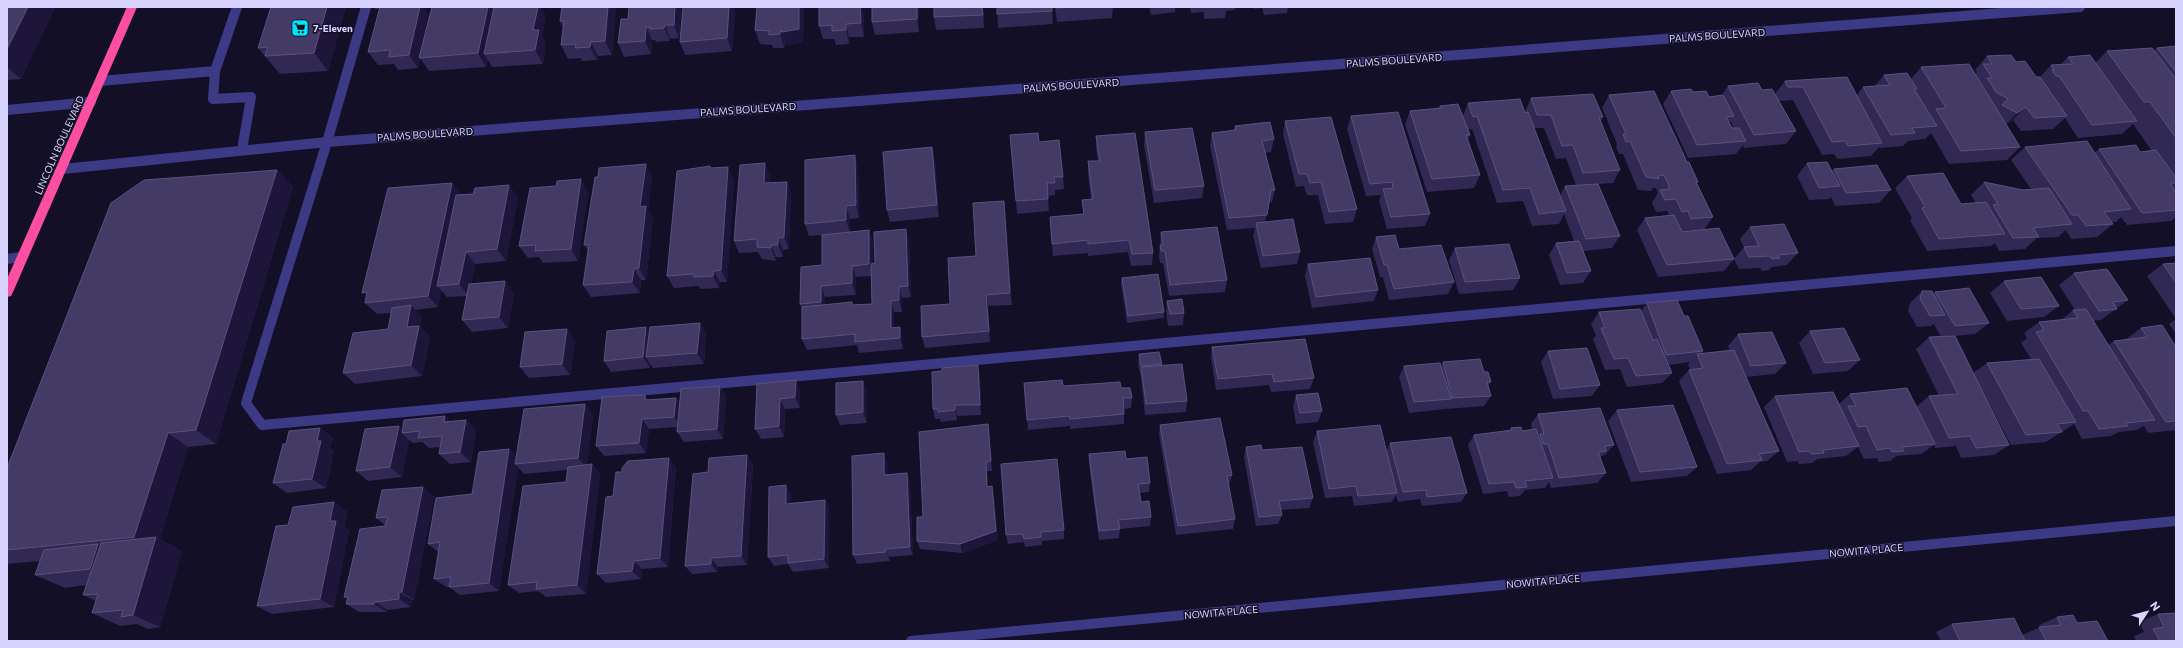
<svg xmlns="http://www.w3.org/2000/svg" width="2183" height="648" viewBox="0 0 2183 648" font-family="Commissioner,sans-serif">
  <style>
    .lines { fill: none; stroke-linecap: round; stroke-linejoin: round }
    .minor { stroke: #3d3a85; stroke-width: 10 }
    .highway { fill: #ff4fa3; fill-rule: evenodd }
    .wall { fill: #312854; fill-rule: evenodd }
    .shaded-wall { fill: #1d163a }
    .building { fill: #433a66; stroke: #5a527e }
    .labels { text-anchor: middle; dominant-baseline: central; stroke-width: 3; stroke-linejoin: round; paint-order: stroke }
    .poi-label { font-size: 10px; font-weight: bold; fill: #d9d4ff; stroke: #130f26; text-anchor: start }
    .street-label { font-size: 10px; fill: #d9d4ff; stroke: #130f26 }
  </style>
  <rect width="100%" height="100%" fill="#130f26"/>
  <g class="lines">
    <path class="minor" d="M366,7L327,142L246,403L262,425L2176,251
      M215,71L213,99L251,97L242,150
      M100,81L215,71L237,7
      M7,110L91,102
      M63,169L327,142L2080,7
      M7,259L21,257
      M911,641L2176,521"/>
    <path class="highway" d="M127,7H137L13,292L11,296L7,297V279Z"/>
  </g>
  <path class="wall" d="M7,7H55L21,79L7,80Z
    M346,7L328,71L280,74L258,48Z
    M374,7H423L429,17L546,16L542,36L546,43L543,64L492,67L488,60L486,67L429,71L420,58L418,68L398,70L394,64L378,65L368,52L379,9H375Z
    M562,7H616L612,55L598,56L597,60L582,61L581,58L568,59L561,45L563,28L560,21Z
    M681,7L679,38L670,39V41L656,42L655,40H652L651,54L624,57L618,43L628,19Z
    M683,7H734L735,11L732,51L685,55L680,42Z
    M757,7H804L803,42L786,45L785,43L784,48H773L772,45L760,44L755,30Z
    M819,7H863L864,37H849V44L836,45L834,39H823L819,26Z
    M872,7H919V32L875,35L872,22Z
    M983,7L984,28L936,30L934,17Z
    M997,7H1052L1053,24L998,28Z
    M1055,7H1113L1112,18L1057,22Z
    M1149,7H1175V12L1151,15Z
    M1190,7H1235V10L1226,11L1225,18L1204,19V12L1191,13Z
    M1253,7H1288L1287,13L1264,15L1262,8L1254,9Z
    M2176,46V217L2171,221L2127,225L2121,217L2116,222H2111L2113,224L2097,237L2071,239L2066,230L2058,237L2037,238L2025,249L1999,251L1995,243L1991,246L1927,251L1910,220L1912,218L1895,188L1907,176L1961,204L1976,203L1971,195L1984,182L2023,190L2031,189L2011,160L2025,147L2094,153L2099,149L2140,152L2152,151L2133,124L2122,134L2078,138L2065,118L2053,129L2021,131L2013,120L2006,125L2020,147L2007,160L1949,164L1931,133L1925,139L1908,141L1903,146L1880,148L1879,147L1871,156L1837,159L1834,154L1822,155L1793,100L1779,101L1796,131L1786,144L1744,148L1743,145L1736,154L1688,158L1663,104L1671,91L1693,92L1709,97L1722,95L1728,86L1762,90L1775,94L1785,81L1857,95L1863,87L1875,86L1884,75L1911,79L1921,67L1975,74L1977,72L1975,70L1987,56L2016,62L2036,77H2040L2051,65H2060L2068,57L2095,63L2107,51L2154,50L2157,48ZM1730,121L1734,128H1732L1729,123Z
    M1609,95L1687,162L1698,182L1697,184L1713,217L1704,230L1682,232L1678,224L1682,232L1734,259L1724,271L1658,277L1637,230L1645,218L1669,215L1667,211L1656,212L1652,203L1658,193L1656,188H1653L1651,191L1638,190L1623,154H1619L1616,147L1617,144L1602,108Z
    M1531,98L1603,117L1601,121L1620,170L1613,183L1598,184L1620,236L1612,248L1583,251L1591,271L1583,283L1560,285L1549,255L1556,243L1574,241L1564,214L1559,224L1532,226L1523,201L1497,203L1472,129L1468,130L1470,135L1468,140L1480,175L1474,188L1427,192L1405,124L1410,111L1439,108L1440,106L1463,116L1468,103L1525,112ZM1534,128H1544L1556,159L1566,158L1576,185L1565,186L1560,196Z
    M1351,116L1430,214L1425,226L1387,229L1379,201L1381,195L1366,196L1347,129Z
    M1285,121L1357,209L1353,222L1325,224L1318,195H1307L1304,186L1296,187L1283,134Z
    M1235,126L1274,139L1271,152L1265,153L1275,190L1272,202L1269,203L1265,222L1300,252L1297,264L1261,268L1253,236L1255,228L1227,230L1210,146L1212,133L1234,130Z
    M1145,132L1204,186L1202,198L1154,203L1144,145Z
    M1096,136L1153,253L1152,265L1131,266L1128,252L1088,256V253L1053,256L1050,217L1083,214L1082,200H1091L1088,174V161H1098L1096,149Z
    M1039,142L1063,177L1064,189L1055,190V195L1048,196L1049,211L1017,214L1016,201Z
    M855,155L858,168L859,218L850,219V232L869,230L873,242V264L875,263L906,229L909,241L911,297L902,298V312H894V328L903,339V349L859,353L857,345L807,350L802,339V309L800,304L822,265V235L809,236L805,224ZM871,276L872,304L853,305H825V297L856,295V277Z
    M935,160L939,217L890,222L887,210Z
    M1807,163L1832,171L1834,169L1891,190L1879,203L1835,206L1831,197L1829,199L1809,200L1797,176Z
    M646,164L652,177L648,210L653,219L646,280H641L640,293L591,297L583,285L588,251L584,245L598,177Z
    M711,168L734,180L727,282H720L719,288L700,289L699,286L674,288L667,276Z
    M277,170L293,187L216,444L188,447L160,539L182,551L160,627L148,629L137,624L120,626L92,613L96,601L83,595L87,585L65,588L35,575L40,561L7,564V468Z
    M770,176L769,183L787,182L791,194L789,249L783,250V257H776V261L762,259L758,252L739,253L734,241Z
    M581,179L588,192L578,261L543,263L539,257L528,258L519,246L556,186Z
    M452,183L460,195L518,197L506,261L475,264L471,284L514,293L508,328L472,332L462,320L467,296L447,297L441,290L438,307L415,310L422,317L420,327L430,337L422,376L355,384L343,373L388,329L391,313L377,314L365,303Z
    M1005,213L1012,305L988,306L990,342L925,348L922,337L950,304L976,256Z
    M1750,227L1798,253L1787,265L1772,267L1769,270L1762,271L1760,268L1739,269L1734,259L1744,247L1740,239Z
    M1161,232L1227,280L1225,292L1169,296L1163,263H1160L1159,257Z
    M1376,237L1399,249L1454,282L1448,294L1389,300L1383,277H1380L1372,249Z
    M1455,248L1520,278L1513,290L1459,294L1449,260Z
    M2176,263V319L2147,276L2163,264Z
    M1308,264L1378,290L1374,301L1312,308L1305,276Z
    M2074,273L2128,300L2101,320L2093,321L2108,345L2114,341L2125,340L2141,328L2176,347V430L2148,433L2144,426L2137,430L2119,432L2111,436L2082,439L2074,424L2046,442L2011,445L1980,386L2009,445L1994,455L1961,458L1956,446L1935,448L1934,445L1921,454L1896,456L1890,461L1879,462L1877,458L1864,459L1858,447L1846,456L1817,459L1812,463L1799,464L1797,461L1787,462L1764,407L1775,396L1839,404L1850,394L1916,407L1929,396H1939L1916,349L1929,337H1941L1934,324L1931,326L1917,327L1908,311L1910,303L1922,291L1933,294L1935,292L1989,323L1975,334L1955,336L1973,373L1987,363L2031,359L2021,343L2027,338L2024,333L2039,322L2061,320L2073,310H2075L2059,285Z
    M1122,278L1164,312V318L1127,323L1121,284Z
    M2004,281L2059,306L2044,317L2007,321L1990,293Z
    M1167,301L1184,313L1183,325L1168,326L1166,312Z
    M1647,303L1684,316L1703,351L1701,354L1730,351L1728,346L1738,334L1786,363L1775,374L1746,377L1779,451L1767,461L1760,462L1751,470L1717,474L1679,381L1689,370H1690L1688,365L1690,362L1668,365L1672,373L1662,383L1627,387L1620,369L1605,370L1593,339L1596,336L1591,324L1599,312L1641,311Z
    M2176,319V334L2169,324Z
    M700,323L706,334L704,364L653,368L650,364V368L611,372L604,361L649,332Z
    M1810,331L1860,360L1848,371L1813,374L1799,343Z
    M575,340L570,375L529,378L520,367Z
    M1212,347L1314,378L1310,389L1271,392L1269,385L1216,390L1211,358Z
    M1548,351L1600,385L1592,396L1553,399L1541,362Z
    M1139,354L1162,364V366L1187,401L1186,412L1145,415L1141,377L1138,365Z
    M1443,362L1484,372L1491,382L1488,386L1491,396L1484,406L1446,409V407L1445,409L1409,413L1399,377L1404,366H1441Z
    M980,376L981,415L957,416V420L941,422L940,419H935L933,409Z
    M1024,383L1063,386L1121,388L1132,398L1131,408L1124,409V424L1070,429V426L1028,430Z
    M757,384L800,391V408L785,409L784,437L761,439L755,429Z
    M720,386L726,397L723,439L684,442L677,432L678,427L649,429L646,453L604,456L596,446L645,395L649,400L676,398L680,403Z
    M867,391V423L840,425L836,415Z
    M1296,395L1322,411L1318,422L1296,424L1293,406Z
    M585,404L593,415L587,465L592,464L600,474L586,594L546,597L538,591L519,593L508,585L566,482L568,470L524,474L518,467L499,591L460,595L449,587H446L434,579L438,552L428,544L472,494L509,449L516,457Z
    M1617,410L1697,467L1687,476L1631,482L1608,421Z
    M1538,414L1614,445L1605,455L1602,456L1600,458L1606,473L1597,483L1551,488L1549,482L1545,488L1525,490L1520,496L1509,497L1507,491L1483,494L1468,445L1474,435L1509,431L1511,428L1522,431L1532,429L1531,424Z
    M466,420L476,430L471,462L450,464L439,454L440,447L429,448L422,442L413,443L409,440L402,477L368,481L356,471L399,426L403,430L451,422Z
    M1160,425L1232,475L1229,485H1228L1235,519L1233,529L1176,535L1159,435Z
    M320,428L333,438L330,448L334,451L326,488L287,493L273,483L286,444Z
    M1317,431L1387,450L1390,443L1467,493L1461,502L1422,506L1420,499L1398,502L1396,495L1392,502L1354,506L1352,496L1325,498L1313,442Z
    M989,434L992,471H987L988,487L994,495L998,540L962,553L920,549L917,541L923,517Z
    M1246,447L1262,450L1313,498L1309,508L1281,510L1282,515L1278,524L1256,526L1244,457Z
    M884,453L887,463V475L907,473L910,483L913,555L889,557L890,561L857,564L853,555Z
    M1089,454L1150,483L1149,492L1140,493L1141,502L1151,517L1150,526L1120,529L1119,538L1099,540L1089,464Z
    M747,455L753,465L747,565L718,567L717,572L692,574L685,566L708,472Z
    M676,467L668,567L642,569L641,579L606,583L597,574L613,496L622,472Z
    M791,495V503L825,500L829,509V568L793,572L788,564L774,566L768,557Z
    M434,496L414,600H412L411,607L388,610L387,612H359L346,604L347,599L344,597L385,526V525L376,518Z
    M334,502L347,512L344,527L349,530L334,607L272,614L257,606L288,525Z
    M1064,530V539L1042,541V545L1025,547L1024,542L1008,544L1006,535Z
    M2158,614L2176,641H2136L2134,636L2144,632L2139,622Z
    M2057,617L2077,623L2108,641H1941L1936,632L1952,624L2022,635L2041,627L2039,625Z"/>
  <path class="shaded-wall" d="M28,7H55L21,79L7,67V49Z
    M327,7H346L328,71L314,53Z
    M420,7H423L429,17L419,58H420L418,68L409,55Z
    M488,7H498L484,54L488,60L486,67L478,53Z
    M538,7H541L546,16L542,36L546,43L543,64L535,50L533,30Z
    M608,7H616L612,55L605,41Z
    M675,7H681L679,38L674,25Z
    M729,7H734L735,11L732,51L727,38Z
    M799,7H804L803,42L786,45L782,32Z
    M860,7H863L864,37L861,23Z
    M917,7H919V32L917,19Z
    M846,24L849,37V44L846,30Z
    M665,25L670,39V41L664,28Z
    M646,27L652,40L651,54L645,41Z
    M781,30L785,43L784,48L780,34Z
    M591,42L598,56L597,60L590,47Z
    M2026,107L2013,120L2004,126L2017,113Z
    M932,147L935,160L939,217L937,205Z
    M855,155L858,168L859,218L856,205Z
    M765,163L770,176L769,196L764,183Z
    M646,164L652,177L648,210L653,219L646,280L639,268L640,207Z
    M728,167L734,180L727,282L721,270Z
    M277,170L293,187L216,444L196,430Z
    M581,179L588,192L578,261L571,249Z
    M787,182L791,194L789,249L784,237Z
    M452,183L461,196L437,286L441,290L438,307L428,296Z
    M509,185L518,197L506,261L497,249Z
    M1004,201L1005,213L1012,305L1010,293Z
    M846,206L850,219V232L846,220Z
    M906,229L909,241L911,297L908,286Z
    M869,230L873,242V276L869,264Z
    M778,238L783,250V257L778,245Z
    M771,245L776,257V261L771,248Z
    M466,252L475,264L469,296L459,284Z
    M852,266L856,277V295L852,283Z
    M634,269L641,280L640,293L632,282Z
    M714,271L720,282L719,288L713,276Z
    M505,281L514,293L508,328L499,317Z
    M821,286L825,297V314L821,302Z
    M899,287L902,298V312L899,300Z
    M367,292L371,302L362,293Z
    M986,295L988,306L990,342L989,331Z
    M891,301L894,312V339L891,328Z
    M411,305L422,317L420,327L430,337L422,376L411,365L407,327Z
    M700,323L706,334L704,364L697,353Z
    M646,327L653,339L646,357L650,364V368L643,357Z
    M900,327L903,339V349L900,338Z
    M567,329L575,340L570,375L562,364Z
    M978,365L980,376L981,415L980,405Z
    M796,380L800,391V408L795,397Z
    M863,381L867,391V423L863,412Z
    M720,386L726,397L723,439L717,429Z
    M645,395L652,405L645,400Z
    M676,398L683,408L681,427L674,417Z
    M780,399L785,409L784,437L779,426Z
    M585,404L593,415L587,468L578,458Z
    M955,405L957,416V420L955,410Z
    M445,416L456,426L444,422Z
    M642,419L649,429L646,453L639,443Z
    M466,420L476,430L471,462L460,452Z
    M399,426L406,433H402L409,440L402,477L390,467Z
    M320,428L333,438L330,448L334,451L326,488L312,479L317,441Z
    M168,433L188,447L160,539L182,551L160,627L133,615L153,547L134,537Z
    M509,449L519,459L515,464L518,467L499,591L489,583Z
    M884,453L887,463V485L884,475Z
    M747,455L753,465L747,565L741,556Z
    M669,458L676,467L668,567L660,558Z
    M986,462L987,471L989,496L987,487Z
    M592,464L600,474L586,594L577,585Z
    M907,473L910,483L913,555L910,547Z
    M786,485L791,495V513L786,504Z
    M992,486L994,495L998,540L962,553L960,544Z
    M423,487L434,496L414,600L402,592Z
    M825,500L829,509V568L824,559Z
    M334,502L347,512L344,527L349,530L334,607L320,599L330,521Z
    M98,544L125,558L118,582L90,569Z
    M885,549L889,557L890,561L886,552Z
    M711,558L718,567L717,572L711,564Z
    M634,561L642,569L641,579L632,571Z
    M399,592L412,600L411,607L399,599Z
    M375,602L388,610L387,612L374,604Z"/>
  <path class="building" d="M7,7H28L7,49Z
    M271,7H327L314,53L265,56L268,47L258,48Z
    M380,7H420L409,55L389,57L390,50L368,52Z
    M432,7H488L478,53L419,58Z
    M494,7H538L533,30H539L535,50L484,54Z
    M562,7H608L605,41L591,42L590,47L575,48L576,44L561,45L564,21H560Z
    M629,7H675L674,25H665L664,28L650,29V27H646L645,41L618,43L621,19H628Z
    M683,7H729L727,38L680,42Z
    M757,7H799V29L782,32L781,30L780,34L769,35V31L755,30Z
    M819,7H860L861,23L846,24V30L832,31V25L819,26Z
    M872,7H917V19L872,22Z
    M934,7H982L983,15L934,17Z
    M997,7H1052V11L997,14Z
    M1056,7H1075L1056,8Z
    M2176,46V72L2157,48Z
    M2152,48L2176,79V138L2150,102H2144L2107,51Z
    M2011,55L2016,62L2025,61L2036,77H2040L2067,116L2034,118L2026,107L2017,113L2002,105L2008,99L1996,92L1987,78H1992L1983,64H1992L1987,56Z
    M2090,55L2137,121L2092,125L2059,76H2056L2052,70H2054L2051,65L2073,64L2068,57Z
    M1969,64L2020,147L1961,151L1936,109L1946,108L1921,67Z
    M1907,73L1917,89H1914L1937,126L1912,128L1915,133L1891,135L1863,87L1890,85L1884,75Z
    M1847,77L1882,143L1848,146L1845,141L1832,142L1803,87H1788L1785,81Z
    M1758,83L1762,90L1772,89L1796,131L1754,135L1728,86Z
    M1691,89L1693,92L1706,91L1709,97L1723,95L1734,116L1726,117L1732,128H1739L1746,141L1697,145L1671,91Z
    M1654,91L1687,162H1689L1698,182H1696L1713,217L1691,219L1688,211L1682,212L1676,199L1665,200L1660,190L1670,189L1664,175L1658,176L1659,179L1646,177L1630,141L1626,142L1623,134H1626L1609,95Z
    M1593,94L1603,117H1599L1620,170L1583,173L1573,145L1562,146L1551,115H1537L1531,98Z
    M1520,99L1525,113L1528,112L1566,211L1539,214L1530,188L1503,190L1477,116L1473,117L1468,103Z
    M1458,104L1470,135H1466L1480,175L1432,179L1410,111L1441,108L1440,106Z
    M1398,112L1430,214L1391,217L1383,189L1393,188L1392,182L1370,184L1351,116Z
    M1331,117L1357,209L1329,212L1321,182L1310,183L1307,174H1299L1285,121Z
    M1270,122L1274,139L1262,141L1275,190H1271L1267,215L1229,218L1212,133L1236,130L1235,126Z
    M1192,128L1204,186L1155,190L1145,132Z
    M1038,133L1039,142L1059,140L1063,177H1054L1055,183H1047L1048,199L1016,201L1010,135Z
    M1135,133L1153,253L1132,254L1129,240L1088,244V240L1052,244L1050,217L1084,214L1082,200L1093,199L1088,161H1100L1096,136Z
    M2087,141L2131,209L2104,212L2113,224L2086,226L2078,215H2072L2025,147Z
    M2136,145L2140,152L2156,150L2176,178V183H2170L2176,193V210L2142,213L2099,149Z
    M932,147L937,205L887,210L883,152Z
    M855,155L856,205L846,206V220L805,224V160Z
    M1827,162L1840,186L1819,188L1807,163Z
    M765,163L764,183L787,182L784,237L778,238V245H771V248L757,247V239L734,241L740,165Z
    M646,164L640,207L646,206L639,268L634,269L632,282L583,285L589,244L584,245L595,177H598L599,168Z
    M1877,165L1891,190L1846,193L1834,169Z
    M710,166V168L728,167L721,270L714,271L713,276L694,277V274L667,276L677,171Z
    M277,170L196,430L168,433L134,537L7,550V468L111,203L144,180Z
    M1943,173L1961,204L1986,202L2005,234L1939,239L1922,208L1925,207L1907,176Z
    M581,179L571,249L535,251L536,245L519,246L530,188L556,186L557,181Z
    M1984,182L2023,190L2049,188L2072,224L2033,228L2039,237L2013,238L1993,205L1998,204Z
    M452,183L428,296L365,303L367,292L362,293L388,188Z
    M1598,184L1620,236L1586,239L1565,186Z
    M509,185L497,249L466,252L459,284L437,286L456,195L473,194L475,188Z
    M1004,201L1010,293L986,295L989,331L922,337L921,306L950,304L948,258L976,256L973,203Z
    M1674,215L1682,232L1719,228L1734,259L1667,265L1645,218Z
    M1293,219L1300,252L1263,256L1256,223Z
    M1784,224L1798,253L1778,255L1780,258L1772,259L1770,256L1749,257L1744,247L1759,246L1750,227Z
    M1217,227L1227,280L1170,285L1165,251H1161L1160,245H1163L1161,232Z
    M906,229L908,286L899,287V300L891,301V328L900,327V338L855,342V334L802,339V307L852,302V305L872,304L871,264L875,263L874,232Z
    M869,230V264L852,266V283L821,286V302L800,304L801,267L822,265V235Z
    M1395,235L1399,249L1441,245L1454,282L1394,289L1387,265H1384L1376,237Z
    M1579,241L1591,271L1567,273L1556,243Z
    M1509,244L1520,278L1465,282L1455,248Z
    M1370,258L1378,290L1316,297L1308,264Z
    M2176,263V283L2163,264Z
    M2107,269L2128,300L2113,302L2117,309L2099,311L2074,273Z
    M1158,274L1164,312L1128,316L1122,278Z
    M2041,277L2059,306L2021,309L2004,281Z
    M505,281L499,317L462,320L469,284Z
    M1969,288L1989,323L1955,326L1935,292Z
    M1922,291H1932L1945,315L1930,316L1920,299Z
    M1182,299L1184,313L1170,314L1167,301Z
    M1677,300L1684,316H1688L1703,351L1666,355L1647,303Z
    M411,305L407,327L419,326L411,365L343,373L353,333L388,329L392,308Z
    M1640,309L1653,340L1657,339L1672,373L1636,376L1628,358L1614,359L1601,328H1605L1599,312Z
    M2086,309L2155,420L2126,423L2128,426L2099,429L2088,411H2083L2036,332L2044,330L2039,322L2078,318L2073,310Z
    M700,323L697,353L646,357L650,327Z
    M2162,325L2176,347V421L2166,422L2114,341L2147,337L2141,328Z
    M646,327L643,357L604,361L607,331Z
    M1844,328L1860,360L1825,363L1810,331Z
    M567,329L562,364L520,367L525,332Z
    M1772,332L1786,363L1751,366L1738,334Z
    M1955,336L2009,445L1976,448L1970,436L1949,438L1929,396L1958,394L1929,337Z
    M1305,339L1314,378L1274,382L1272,374L1218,379L1212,347Z
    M1587,348L1600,385L1560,389L1548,351Z
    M1734,350L1779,451L1759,454L1762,460L1727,464L1689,370L1703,368L1697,354Z
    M1159,352L1162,364L1141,366L1139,354Z
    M1480,359L1484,372H1488L1491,382H1487L1491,396L1452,398L1443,362Z
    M2039,359L2076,422L2057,424L2062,432L2026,435L1987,363Z
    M1440,363L1451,399L1414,402L1404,366Z
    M1182,364L1187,401L1146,404L1141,367Z
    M978,365L980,405H955V410L938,412V409H933L932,372L942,371V368Z
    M796,380L795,397L780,399L779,426L755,429L757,384Z
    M1062,380L1063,386L1120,382L1121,388H1130L1132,398H1123L1124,414L1070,419L1069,416L1027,420L1024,383Z
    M863,381V412L836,415V383Z
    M720,386L717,429L677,432L681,389Z
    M1907,388L1935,444L1901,447L1904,451L1892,452L1890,448L1877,450L1866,426L1858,427L1848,406H1856L1850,394Z
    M1833,392L1859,446L1823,450L1824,453L1811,454L1809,451L1799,452L1775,396Z
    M1318,393L1322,411L1300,413L1296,395Z
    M645,395V400L676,398L674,417L642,419L639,443L596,446L602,397Z
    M585,404L578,458L515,464L524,409Z
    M1673,405L1697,467L1640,472L1617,410Z
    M1600,408L1614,445L1605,446L1606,451L1598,452L1606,473L1559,478L1548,444H1543L1540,434H1544L1538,414Z
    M445,416L444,422L466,420L460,452L439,454L442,436L418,438L420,431L402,433L404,420Z
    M1220,418L1232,475L1227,476L1235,519L1178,526L1160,425Z
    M988,424L991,461L986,462L987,487L992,486L996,531L960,544L917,541V517H923L919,432Z
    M1380,425L1397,493L1358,496L1356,486L1329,489L1317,431Z
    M399,426L390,467L356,471L365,429Z
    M1521,427L1522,431L1536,429L1553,478L1525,481L1527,487L1516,488L1514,482L1489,484L1474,435L1512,430L1511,428Z
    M320,428L317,441H321L312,479L273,483L283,444H286L289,431Z
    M1451,437L1467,493L1427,497L1426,490L1403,492L1390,443Z
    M1261,445L1262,450L1302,447L1313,498L1279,501L1282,515L1259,517L1246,447Z
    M509,449L489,583L449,587L451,577L434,579L440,542L428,544L436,498L472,494L479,452Z
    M1125,451L1126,459L1147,457L1150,483L1138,484L1141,502L1149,501L1151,517L1118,520L1120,529L1099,531L1089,454Z
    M884,453V475L907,473L910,547L885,549L886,552L853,555L852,456Z
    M747,455L741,556L711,558V564L685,566L693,474L708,472L709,458Z
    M669,458L660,558L634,561L632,571L597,574L606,497L613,496L616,472H622V468L628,461Z
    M1057,459L1064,530L1041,532V537L1024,539L1023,534L1006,535L1001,464Z
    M592,464L577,585L536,589L537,582L508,585L523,486L566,482L568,467Z
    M786,485V504L825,500L824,559L788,563V555L768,557L769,487Z
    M423,487L402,592H399V599L375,602L374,604H346L348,597H344L360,529L385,526L388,517L376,518L382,490Z
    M334,502L330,521H336L320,599L257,606L276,526L288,525L293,507Z
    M156,537L133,615L121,617L123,610L92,613L98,594L83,595L101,543Z
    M98,544L90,569L35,575L44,550Z
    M2176,613V641H2160L2153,629L2164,627L2158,614Z
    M2073,615L2077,623L2097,621L2108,641H2046L2039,627L2061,625L2057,617Z
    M2014,618L2025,641H1960L1952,624Z"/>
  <defs>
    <g id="supermarket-square" transform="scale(0.9)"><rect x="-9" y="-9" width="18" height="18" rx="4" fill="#00e5ff" stroke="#130f26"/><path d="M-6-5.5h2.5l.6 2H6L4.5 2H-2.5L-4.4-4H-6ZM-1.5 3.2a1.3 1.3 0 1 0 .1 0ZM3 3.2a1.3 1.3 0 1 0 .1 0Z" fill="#111"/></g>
  </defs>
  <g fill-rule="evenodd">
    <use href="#supermarket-square" x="300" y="28"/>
  </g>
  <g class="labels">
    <g class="poi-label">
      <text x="313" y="28">7-Eleven</text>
    </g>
    <g class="street-label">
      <text transform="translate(1717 35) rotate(-4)">PALMS BOULEVARD</text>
      <text transform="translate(1394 60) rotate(-4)">PALMS BOULEVARD</text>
      <text transform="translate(1071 85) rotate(-4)">PALMS BOULEVARD</text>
      <text transform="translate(748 109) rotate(-4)">PALMS BOULEVARD</text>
      <text transform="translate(425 134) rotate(-4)">PALMS BOULEVARD</text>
      <text transform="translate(59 145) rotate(-66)">LINCOLN BOULEVARD</text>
      <text transform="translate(1866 550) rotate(-5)">NOWITA PLACE</text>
      <text transform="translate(1543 581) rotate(-5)">NOWITA PLACE</text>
      <text transform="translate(1221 612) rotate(-5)">NOWITA PLACE</text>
    </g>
  </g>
  <rect width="2183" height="648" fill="none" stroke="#d9d4ff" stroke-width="16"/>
  <g transform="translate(2147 612) rotate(54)" stroke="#130f26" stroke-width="3" paint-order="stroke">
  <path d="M0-3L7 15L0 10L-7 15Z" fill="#d9d4ff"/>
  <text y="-6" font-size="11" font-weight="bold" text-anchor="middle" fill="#d9d4ff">N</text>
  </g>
</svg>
